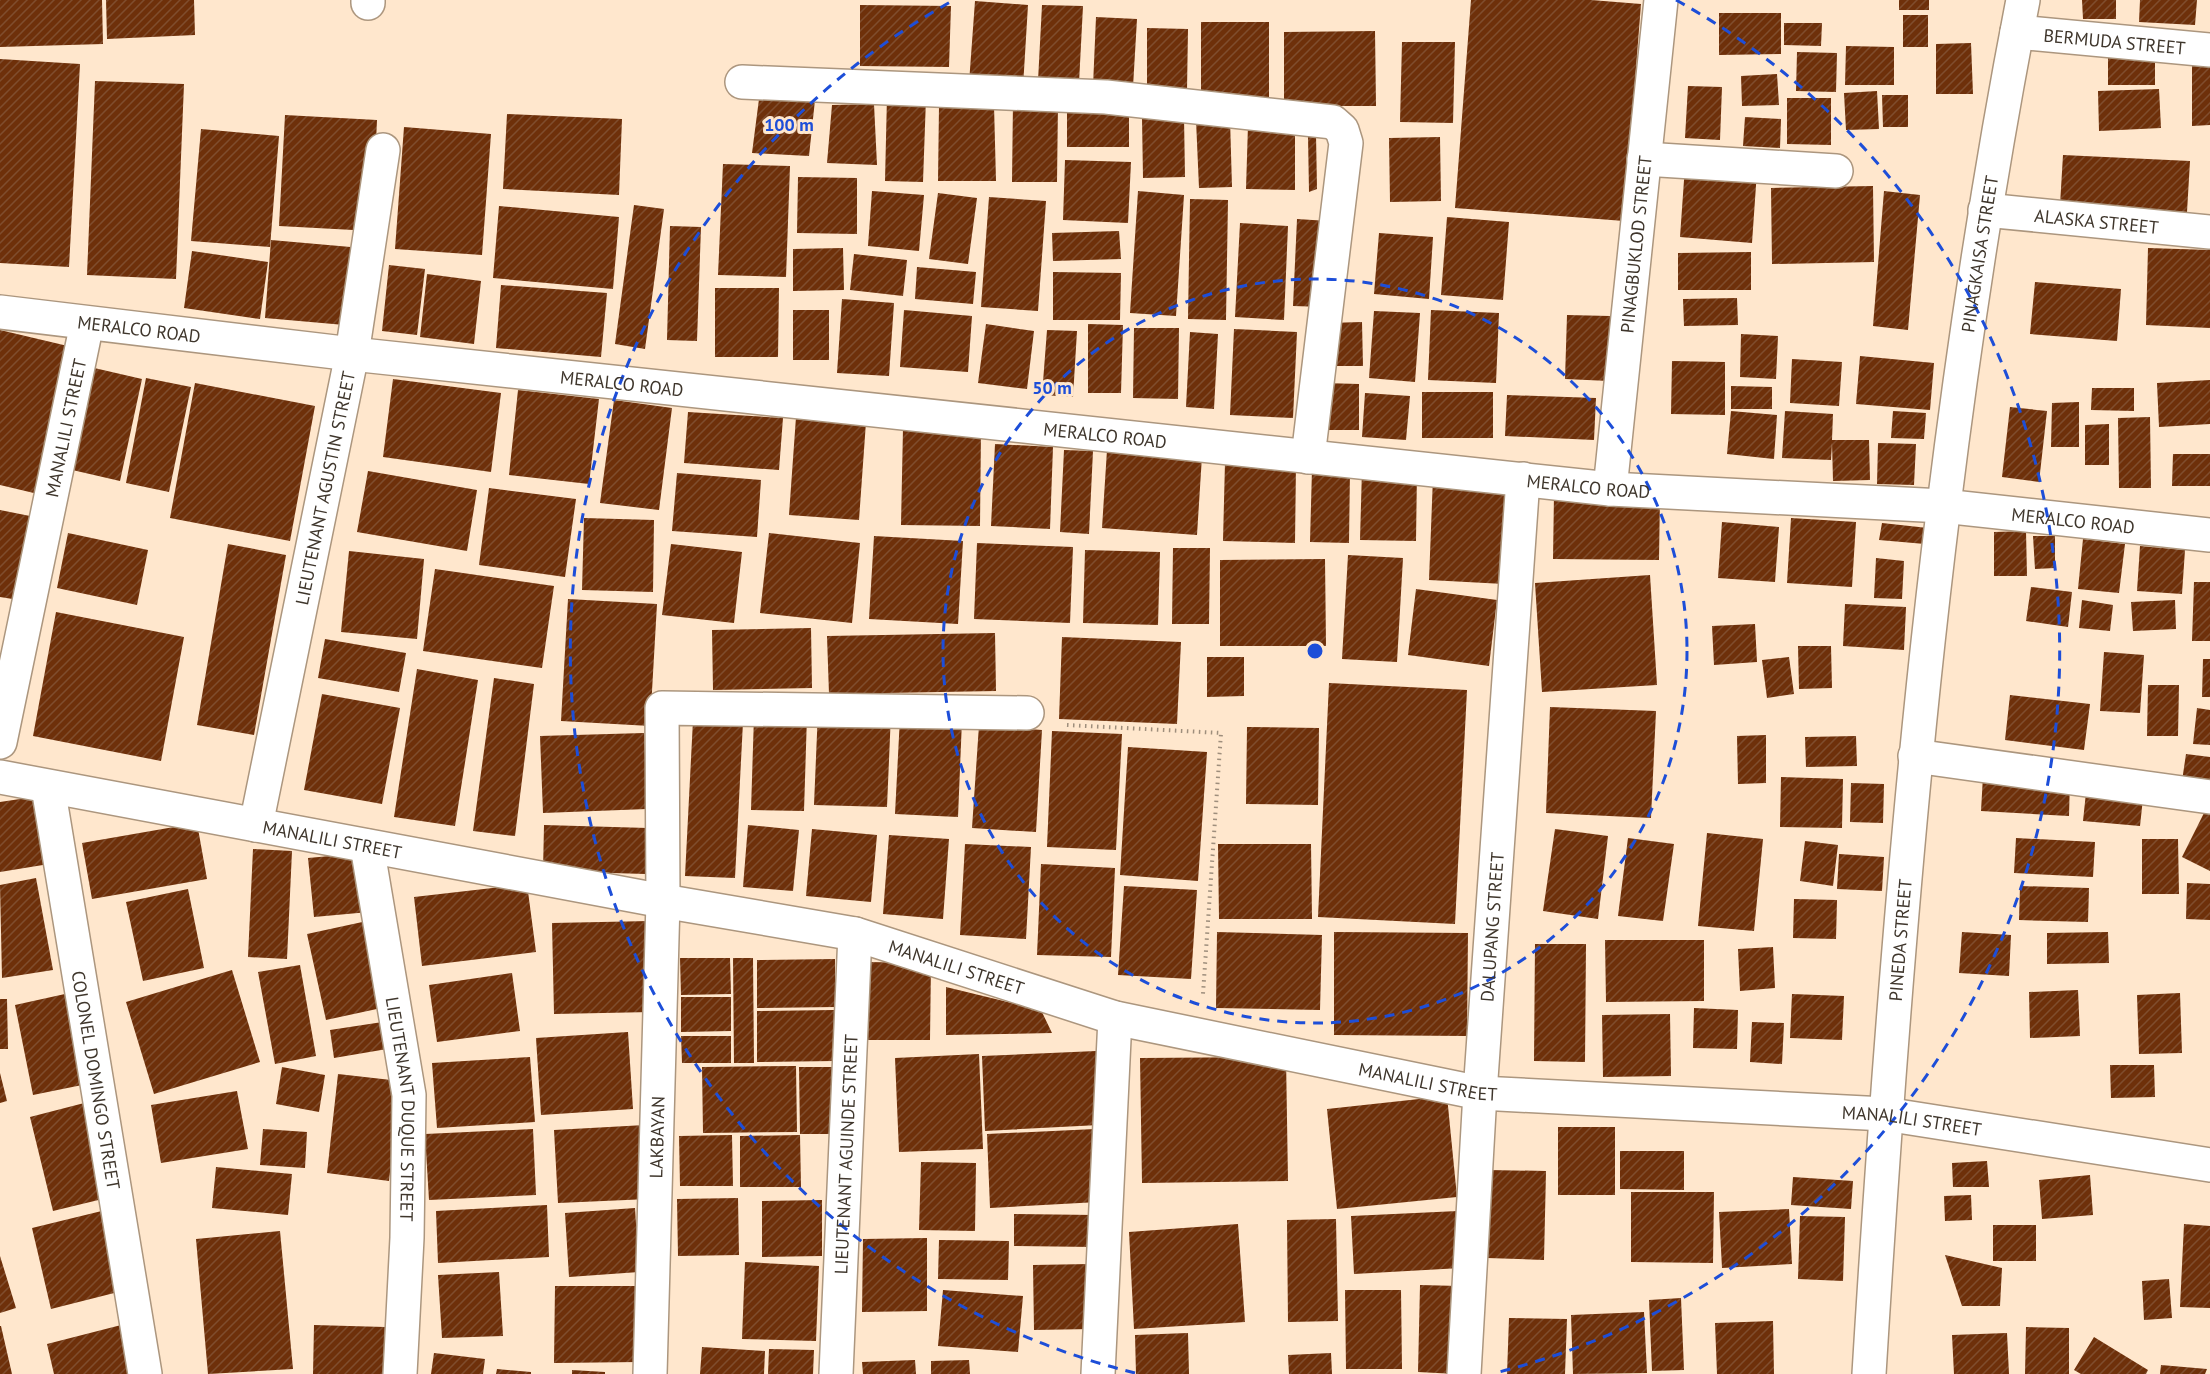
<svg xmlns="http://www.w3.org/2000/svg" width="2210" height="1374" viewBox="0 0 2210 1374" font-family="'PT Sans',sans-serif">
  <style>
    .building { fill: url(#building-hatch) }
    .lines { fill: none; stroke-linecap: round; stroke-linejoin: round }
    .street-casing { stroke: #ac967e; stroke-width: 36 }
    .path { stroke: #9e8e7c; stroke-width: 4; stroke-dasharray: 1.5 4.5; stroke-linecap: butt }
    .street { stroke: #fff; stroke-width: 33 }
    .ring { fill: none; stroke: #1d4ed8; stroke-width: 3; stroke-dasharray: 10 8 }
    .labels { text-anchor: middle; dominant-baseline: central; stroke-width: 6; stroke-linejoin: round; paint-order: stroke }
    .street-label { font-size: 18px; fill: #3f362c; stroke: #ffe7cd }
    .centre { fill: #1d4ed8; stroke: #ffe7cd; stroke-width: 3 }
    .ring-label { font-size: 18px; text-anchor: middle; font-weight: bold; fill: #1d4ed8; stroke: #ffe7cd; stroke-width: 6; stroke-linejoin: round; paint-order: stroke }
  </style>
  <defs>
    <pattern id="building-hatch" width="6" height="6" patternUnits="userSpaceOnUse" patternTransform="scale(1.5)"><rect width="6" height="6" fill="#6e300a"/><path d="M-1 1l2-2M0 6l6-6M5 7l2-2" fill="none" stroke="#7f4d2e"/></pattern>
  </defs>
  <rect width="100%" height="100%" fill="#ffe7cd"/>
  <path class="building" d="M0,0H102L103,44L0,47Z
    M106,0H194L195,35L107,39Z
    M1471,0H1591L1641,4L1624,221L1455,208Z
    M1899,0H1929V10H1899Z
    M2082,0H2116V19H2083Z
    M2140,0H2197L2195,25L2139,22Z
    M975,1L1028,5L1023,87L969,83Z
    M860,5L951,6L949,67L860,66Z
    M1042,5L1083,6L1079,83L1038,81Z
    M1719,13H1781V54L1719,55Z
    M1903,15H1928V47H1903Z
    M1096,17L1137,19L1133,87L1093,86Z
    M1201,22H1269V97H1201Z
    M1784,23H1822L1821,46L1784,45Z
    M1147,28L1188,29L1187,90L1147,89Z
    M1375,31L1376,106H1284V32Z
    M1402,42H1455L1453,123L1400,122Z
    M1971,43L1973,94H1936V44Z
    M1846,46L1894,47V85H1845Z
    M1797,52L1837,53L1836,92L1796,91Z
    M2108,55H2155V85H2108Z
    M0,59L80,64L69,267L0,263Z
    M2210,61V125L2192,126V62Z
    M1777,74L1779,105L1742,106L1741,76Z
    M95,81L184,84L176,279L87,275Z
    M1688,86L1722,87L1720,140L1685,138Z
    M2159,89L2161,128L2099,131L2098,91Z
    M1877,91L1879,129L1846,130L1844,93Z
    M1882,95H1908V127H1883Z
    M887,96L926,98L923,182L885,181Z
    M1787,98H1831V145L1787,144Z
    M759,99L815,100L809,156L752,153Z
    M1013,101L1058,102L1057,182H1012Z
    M874,104L877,165L827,163L832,105Z
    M994,105L996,181H938L939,106Z
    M1067,110L1129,111V147H1067Z
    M507,114L622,119L619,195L503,189Z
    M285,115L377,120L372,231L279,226Z
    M1184,117L1185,177L1143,178L1142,118Z
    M1745,117L1781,119L1780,148L1743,146Z
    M1230,119L1232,187L1199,188L1196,120Z
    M1248,125L1295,126V190L1246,189Z
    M404,127L491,134L482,255L395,249Z
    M201,129L279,136L270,247L191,241Z
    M1316,134L1317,189L1309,192L1308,136Z
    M1440,137L1441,201L1390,202L1389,138Z
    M2063,155L2190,161L2187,212L2060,205Z
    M1065,160L1131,162L1128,223L1063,220Z
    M723,164L790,166L786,277L718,275Z
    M1685,166L1757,171L1752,243L1680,237Z
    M798,177L857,178V234L797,233Z
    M1873,186L1874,262L1772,264L1771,188Z
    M872,191L924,195L919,251L868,246Z
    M1138,191L1184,195L1176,316L1130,313Z
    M1884,191L1920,195L1908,330L1873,326Z
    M938,193L977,198L968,264L929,259Z
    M989,197L1046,201L1038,311L981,307Z
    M1190,199L1228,200L1226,320L1188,319Z
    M634,205L664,209L645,349L615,344Z
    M499,206L619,217L613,289L493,278Z
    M1447,217L1509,222L1503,300L1441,295Z
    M1297,219L1328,221L1324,307L1293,306Z
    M1240,223L1288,226L1284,320L1235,317Z
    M670,226L701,227L697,341L667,340Z
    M1119,231L1121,259L1053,261L1052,233Z
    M1379,233L1433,237L1429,299L1374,294Z
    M271,240L362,248L356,326L265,318Z
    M843,248L844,290L793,291V249Z
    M2148,248L2210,250V328L2146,325Z
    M192,251L268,262L260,319L184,308Z
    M1751,252V290H1678V253Z
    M854,254L907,260L903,296L850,290Z
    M389,265L425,269L417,335L382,331Z
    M917,267L976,272L973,304L915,299Z
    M1053,272L1121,273L1120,320H1053Z
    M427,274L481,281L474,344L420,337Z
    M2035,282L2121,289L2117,341L2030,334Z
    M501,285L607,293L601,357L496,348Z
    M715,288H779L778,357H715Z
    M1737,298L1738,325L1684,326L1683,299Z
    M842,299L894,303L889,376L837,373Z
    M793,310H829V360H793Z
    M904,310L972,316L968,372L900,367Z
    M1431,310L1499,313L1496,383L1428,380Z
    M1374,311L1420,313L1415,382L1369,378Z
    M1567,315L1610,316L1609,381L1565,379Z
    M1362,322L1363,366H1328V323Z
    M986,324L1034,331L1027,389L978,383Z
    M1088,324L1123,325L1121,393H1088Z
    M1134,328H1179L1178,399L1133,398Z
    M1234,329L1297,332L1293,418L1230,415Z
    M0,330L72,347L38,494L0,485Z
    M1047,330L1077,331L1073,397L1042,395Z
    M1190,332L1218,334L1214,409L1186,407Z
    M1741,334L1778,336L1776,379L1740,377Z
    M1860,356L1934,363L1930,410L1856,404Z
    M1792,359L1842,362L1839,406L1790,403Z
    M1672,361L1725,362V415L1671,414Z
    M90,367L142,379L120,481L68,469Z
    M146,378L191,387L169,492L126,483Z
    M393,379L501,393L491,472L383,457Z
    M2210,380V424L2159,427L2157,383Z
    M195,383L315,406L290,541L170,518Z
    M1323,383L1359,384V430H1322Z
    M1731,386L1772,387V409H1731Z
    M2092,388H2134V411L2091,410Z
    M518,390L599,399L589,484L509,475Z
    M1422,392H1493V438H1422Z
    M1365,393L1410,396L1406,440L1362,437Z
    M1507,395L1596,398L1594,440L1505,436Z
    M614,400L672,408L659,510L600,503Z
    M2079,402V447H2051L2052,403Z
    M2010,407L2047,411L2039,482L2002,477Z
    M1731,411L1777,415L1774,459L1727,454Z
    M1785,411L1833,414L1832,440H1869L1870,480L1833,481L1832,443L1831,460L1782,458Z
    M1893,411L1926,413L1924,439L1891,438Z
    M688,412L783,418L779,470L684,463Z
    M796,417L866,422L859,520L789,515Z
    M2150,417L2151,488H2119L2118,418Z
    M2109,424V465H2085V425Z
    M903,428L981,429L980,526L901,525Z
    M1878,443L1916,444L1914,485L1877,484Z
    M995,444L1053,447L1050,529L991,526Z
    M1064,450L1093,451L1089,534L1060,532Z
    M1107,450L1202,456L1197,535L1102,528Z
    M2173,454H2210V486H2172Z
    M1225,462L1296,463L1295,543L1223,541Z
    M1312,469L1350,470L1349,543L1310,542Z
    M1362,469L1417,471L1416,541L1360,540Z
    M368,471L477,490L467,551L357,532Z
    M677,473L761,480L757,537L672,531Z
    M1433,477L1509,480L1504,584L1429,580Z
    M489,488L576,499L565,577L479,565Z
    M1554,494L1660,495L1659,560L1553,559Z
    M0,510L35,517L19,600L0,597Z
    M584,518L654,520L653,592L582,590Z
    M1791,518L1856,522L1852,587L1787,583Z
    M1722,522L1779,527L1775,582L1718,578Z
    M1882,523L1928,528L1925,544L1879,540Z
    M2026,531L2027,576H1994V532Z
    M68,533L148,550L137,605L57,588Z
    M769,533L860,543L852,623L760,613Z
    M874,536L963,541L958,624L869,619Z
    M2033,536H2055V568L2035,569Z
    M2083,539L2125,544L2119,593L2078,589Z
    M977,543L1073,547L1070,623L974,619Z
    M228,544L286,555L254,735L197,725Z
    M671,544L742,552L734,623L662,615Z
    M2140,546L2185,550L2182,594L2137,591Z
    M1173,548H1210L1209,624H1172Z
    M1085,550L1160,552L1158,625L1083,623Z
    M349,551L424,559L417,639L341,632Z
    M1348,555L1403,558L1397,662L1342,659Z
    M1876,558L1904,561L1902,599L1874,598Z
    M1325,559L1326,646H1220V560Z
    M435,569L554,586L542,668L423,651Z
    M1650,575L1657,685L1542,692L1535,583Z
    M2194,582H2210V641H2192Z
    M2031,587L2072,592L2068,627L2026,621Z
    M1416,589L1497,600L1489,666L1408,655Z
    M568,599L657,604L650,726L561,721Z
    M2082,600L2113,605L2110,631L2079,628Z
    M2175,600L2176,629L2133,631L2131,602Z
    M1845,604L1906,607L1904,650L1843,646Z
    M56,612L184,637L161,761L33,736Z
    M1755,624L1757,662L1714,665L1712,626Z
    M811,628L812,688L713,690L712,630Z
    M995,633L996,691L829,694L827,636Z
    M1062,637L1181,642L1177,724L1059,719Z
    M325,639L406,653L399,692L318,678Z
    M1798,646H1831L1832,688L1799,689Z
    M2104,652L2144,655L2140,713L2100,711Z
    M1207,657H1244V696L1207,697Z
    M1789,657L1794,694L1767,698L1762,660Z
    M2203,659H2210V697H2202Z
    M417,669L478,680L455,826L394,817Z
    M494,678L534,684L515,836L473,831Z
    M1329,683L1467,690L1455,924L1318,917Z
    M2148,685H2179L2178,736H2147Z
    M322,694L400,708L382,804L304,790Z
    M2010,695L2090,704L2084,750L2005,740Z
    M1550,707L1656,711L1651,818L1546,813Z
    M2197,708L2210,710V745L2193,744Z
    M818,710L891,713L887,807L814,805Z
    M754,716H807L804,811L751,810Z
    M900,717L962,720L958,817L895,814Z
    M693,720L743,722L735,878L685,876Z
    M979,725L1042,730L1036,832L972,828Z
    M1247,727L1319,728L1318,805L1246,804Z
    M1052,731L1122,734L1116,850L1047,847Z
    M644,733L647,809L543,813L540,736Z
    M1766,735V783L1738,784L1737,736Z
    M1856,736L1857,766L1806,767L1805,737Z
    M1128,747L1207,752L1198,881L1120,875Z
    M2186,754L2210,757V784L2182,781Z
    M1983,776L2070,779L2069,816L1981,811Z
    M1781,777L1843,779L1842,828L1780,827Z
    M1851,783L1884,784L1883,823L1850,822Z
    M2087,783L2144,789L2140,826L2083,821Z
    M40,796L49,864L0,872V802Z
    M2208,805L2210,806V871L2182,857Z
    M197,823L207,879L92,899L82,843Z
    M544,825L648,828L646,874L543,871Z
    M748,825L799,830L793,891L743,887Z
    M812,829L877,835L871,902L806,896Z
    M1555,829L1608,836L1598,919L1543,911Z
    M1707,833L1763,839L1754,931L1698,926Z
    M889,835L949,839L943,919L883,914Z
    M1628,838L1674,844L1663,921L1618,916Z
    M2016,838L2095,842L2093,877L2014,873Z
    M2142,839H2178L2179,894H2142Z
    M1805,841L1838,845L1833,886L1800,881Z
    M965,844L1031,847L1026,939L960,935Z
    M1218,844H1311L1312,919H1219Z
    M253,849L292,851L287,959L248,957Z
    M363,853L369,912L314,917L308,858Z
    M1839,854L1884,857L1882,891L1837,889Z
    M1041,864L1115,868L1111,957L1037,955Z
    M36,878L53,970L2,978L0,885Z
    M2187,883L2210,884V920L2186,919Z
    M527,884L536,952L422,966L414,897Z
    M1124,886L1197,890L1191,979L1118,975Z
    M2020,886L2089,888L2088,922L2019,920Z
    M188,889L204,968L143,981L126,902Z
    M1794,899L1837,900L1836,939L1793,938Z
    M367,921L386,1007L326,1020L307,934Z
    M650,921L652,1012L554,1014L552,923Z
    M1217,932L1322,935L1320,1010L1216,1008Z
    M1334,932L1468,933L1467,1036L1334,1035Z
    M1962,932L2011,935L2009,976L1959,973Z
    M2108,932L2109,963L2047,964V933Z
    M1605,940H1704V1001L1606,1002Z
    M1535,944H1586L1585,1062L1534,1061Z
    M1773,947L1775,988L1740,991L1738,949Z
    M680,958H730L731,994L681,995Z
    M733,958H753L754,1063H734Z
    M835,959V1007L757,1008V960Z
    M866,962L931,963L930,1040H866Z
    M300,965L316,1056L275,1064L258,972Z
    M232,970L260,1062L154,1094L126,1002Z
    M512,973L520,1031L437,1042L429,985Z
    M946,987L1041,1010L1052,1033L946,1035Z
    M2078,990L2080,1036L2030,1038L2029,992Z
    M74,992L92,1083L33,1095L15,1005Z
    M2180,993L2182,1053L2139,1054L2137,995Z
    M1792,994L1844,996L1842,1040L1790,1038Z
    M681,997H731V1031L681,1032Z
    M0,999H7L8,1049H0Z
    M1694,1008L1738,1010L1737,1049L1693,1048Z
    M834,1010V1061L757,1062V1011Z
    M1670,1014L1671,1076L1603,1077L1602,1015Z
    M389,1021L393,1048L334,1058L330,1030Z
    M1752,1022L1784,1023L1782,1064L1750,1062Z
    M628,1032L633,1109L541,1115L536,1038Z
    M681,1036H731V1063H682Z
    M1096,1051L1099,1125L985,1131L982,1056Z
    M979,1054L983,1149L899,1152L895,1058Z
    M530,1057L535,1122L437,1128L432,1063Z
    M1286,1057L1288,1181L1142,1183L1140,1058Z
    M2110,1065H2154L2155,1097L2111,1098Z
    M796,1066L797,1132L703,1133L702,1067Z
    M282,1067L325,1075L319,1112L276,1104Z
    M799,1067H837L838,1134H800Z
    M0,1073L7,1101L0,1103Z
    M338,1074L400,1081L389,1181L327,1173Z
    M237,1091L248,1149L161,1163L151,1105Z
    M1447,1096L1457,1197L1337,1209L1327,1109Z
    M92,1101L115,1196L53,1211L30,1117Z
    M645,1125L649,1199L558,1203L554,1130Z
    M1558,1127H1615V1195H1558Z
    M263,1129L307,1132L305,1168L260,1165Z
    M533,1129L536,1195L429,1200L425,1134Z
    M1095,1129L1098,1202L990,1208L987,1134Z
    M732,1135L733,1186H680L679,1136Z
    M800,1135L801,1187H740V1136Z
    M1620,1151H1684V1190L1620,1189Z
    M1987,1161L1989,1187H1953L1952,1163Z
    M921,1162L976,1163L975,1231L919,1230Z
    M216,1167L292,1174L288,1215L212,1208Z
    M1488,1170L1546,1171L1544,1260L1487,1258Z
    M2090,1175L2093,1215L2042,1219L2039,1180Z
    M1793,1177L1853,1181L1851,1209L1791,1205Z
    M1631,1192H1714L1713,1263L1631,1262Z
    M1971,1195L1972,1220L1945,1221L1944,1196Z
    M738,1198L739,1255L678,1256L677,1199Z
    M822,1200V1256L762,1257V1201Z
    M547,1205L549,1257L438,1263L436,1211Z
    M114,1208L134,1288L51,1309L32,1228Z
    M635,1208L639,1272L569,1277L565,1213Z
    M1789,1209L1792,1264L1722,1268L1719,1212Z
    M1458,1211L1461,1268L1354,1274L1351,1216Z
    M1014,1214L1094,1215L1093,1247L1014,1246Z
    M1800,1216L1845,1217L1843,1281L1798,1279Z
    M1336,1219L1338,1321L1288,1322L1287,1220Z
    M1238,1224L1245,1322L1134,1329L1129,1232Z
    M2184,1224L2210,1226V1308L2180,1307Z
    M1993,1225H2036V1261H1993Z
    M280,1231L293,1369L208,1374L196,1239Z
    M927,1238V1311L862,1312L863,1239Z
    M939,1240L1009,1241L1008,1280L938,1279Z
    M1945,1255L2002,1268L2000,1306H1962Z
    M0,1256L16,1308L0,1313Z
    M745,1262L819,1266L816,1341L742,1339Z
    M1090,1264L1092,1329L1034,1330L1033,1265Z
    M499,1272L503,1336L442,1338L438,1275Z
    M2169,1279L2172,1318L2144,1320L2142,1281Z
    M1420,1285L1459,1286L1456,1374L1418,1372Z
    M555,1286H640L639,1362L554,1363Z
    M943,1290L1023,1296L1018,1352L938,1346Z
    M1345,1290H1401L1402,1369H1346Z
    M1681,1298L1684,1370L1652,1371L1649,1300Z
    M1644,1312L1647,1373L1573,1374L1571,1315Z
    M1509,1318L1567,1319L1565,1374H1507Z
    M1773,1321L1774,1374H1717L1715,1323Z
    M129,1323L138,1374H54L47,1344Z
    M314,1325L385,1327L384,1374H313Z
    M0,1326H1L12,1374H0Z
    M2026,1327L2069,1328V1374H2025Z
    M1188,1333L1189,1374H1136L1135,1335Z
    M2007,1333L2009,1374H1954L1952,1335Z
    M2094,1337L2148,1370L2146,1374H2081L2074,1370Z
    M702,1347L765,1351L764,1374H700Z
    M769,1349L814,1350L813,1374H768Z
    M434,1353L485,1359L483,1374H431Z
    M1331,1353L1332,1374H1289L1288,1355Z
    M915,1360L916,1374H863L862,1362Z
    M969,1360L970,1374H931V1361Z
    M2161,1365L2207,1369L2205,1374H2160Z
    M497,1369L531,1372V1374H496Z
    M572,1370L605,1372V1374H572Z"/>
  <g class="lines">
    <g class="street-casing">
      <g id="street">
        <path d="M368,3V0"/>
        <path id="s1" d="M2017,32L2210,50"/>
        <path d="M742,82L1106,97L1333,122L1342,130L1346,143L1308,457"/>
        <path d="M1644,159L1836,171"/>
        <path id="s2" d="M1985,210L2210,232"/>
        <path id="s3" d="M0,312L352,354L1610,489L1943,506L2210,535"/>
        <path id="s4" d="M1610,489L1661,0"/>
        <path id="s5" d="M0,742L87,323"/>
        <path d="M1915,756L2210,797"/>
        <path id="s6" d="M0,777L663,901L855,934L1115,1018L1480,1093L1885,1114L2210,1165"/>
        <path id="s7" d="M48,787L145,1374"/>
        <path id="s8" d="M256,825L352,354L383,150"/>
        <path id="s9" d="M367,846L409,1095L407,1238L400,1374"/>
        <path id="s10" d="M650,1374L663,901L662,708L1027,713"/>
        <path id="s11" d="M836,1374L855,934"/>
        <path d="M1098,1374L1115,1018"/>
        <path id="s12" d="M1464,1374L1480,1093L1523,479"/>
        <path id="s13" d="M1869,1374C1897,914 1935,453 2023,0"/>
      </g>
    </g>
    <path class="path" d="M1067,725L1221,733L1203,994"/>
    <use href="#street" class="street"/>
  </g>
  <g class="ring">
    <circle cx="1315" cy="651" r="372"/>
    <path d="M1135 1373A744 744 0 0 1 954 0M1676 0A744 744 0 0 1 1495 1373"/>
  </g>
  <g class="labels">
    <g class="street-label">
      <text stroke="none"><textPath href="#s1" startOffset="98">BERMUDA STREET</textPath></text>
      <text stroke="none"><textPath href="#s2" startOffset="112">ALASKA STREET</textPath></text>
      <text stroke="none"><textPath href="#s4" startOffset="246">PINAGBUKLOD STREET</textPath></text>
      <text stroke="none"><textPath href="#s13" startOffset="1126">PINAGKAISA STREET</textPath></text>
      <text stroke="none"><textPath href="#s3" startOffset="140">MERALCO ROAD</textPath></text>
      <text stroke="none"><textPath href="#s3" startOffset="626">MERALCO ROAD</textPath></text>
      <text stroke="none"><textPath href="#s5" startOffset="321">MANALILI STREET</textPath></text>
      <text stroke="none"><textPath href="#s3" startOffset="1112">MERALCO ROAD</textPath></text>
      <text stroke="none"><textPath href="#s3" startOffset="1598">MERALCO ROAD</textPath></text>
      <text stroke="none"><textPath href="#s8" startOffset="344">LIEUTENANT AGUSTIN STREET</textPath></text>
      <text stroke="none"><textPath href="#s3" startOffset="2084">MERALCO ROAD</textPath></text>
      <text stroke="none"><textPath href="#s6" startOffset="338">MANALILI STREET</textPath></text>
      <text stroke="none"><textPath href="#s12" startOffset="448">DALUPANG STREET</textPath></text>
      <text stroke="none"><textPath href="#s13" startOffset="435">PINEDA STREET</textPath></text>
      <text stroke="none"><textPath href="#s6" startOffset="976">MANALILI STREET</textPath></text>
      <text stroke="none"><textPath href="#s7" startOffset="297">COLONEL DOMINGO STREET</textPath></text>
      <text stroke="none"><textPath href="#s6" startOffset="1462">MANALILI STREET</textPath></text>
      <text stroke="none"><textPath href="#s9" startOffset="266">LIEUTENANT DUQUE STREET</textPath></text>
      <text stroke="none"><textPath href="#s6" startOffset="1948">MANALILI STREET</textPath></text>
      <text stroke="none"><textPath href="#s10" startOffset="237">LAKBAYAN</textPath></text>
      <text stroke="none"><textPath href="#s11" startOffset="220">LIEUTENANT AGUINDE STREET</textPath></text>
    </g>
  </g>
  <circle cx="1315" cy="651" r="9" class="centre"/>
  <g class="ring-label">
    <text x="789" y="131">100 m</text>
    <text x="1052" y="394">50 m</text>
  </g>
</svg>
